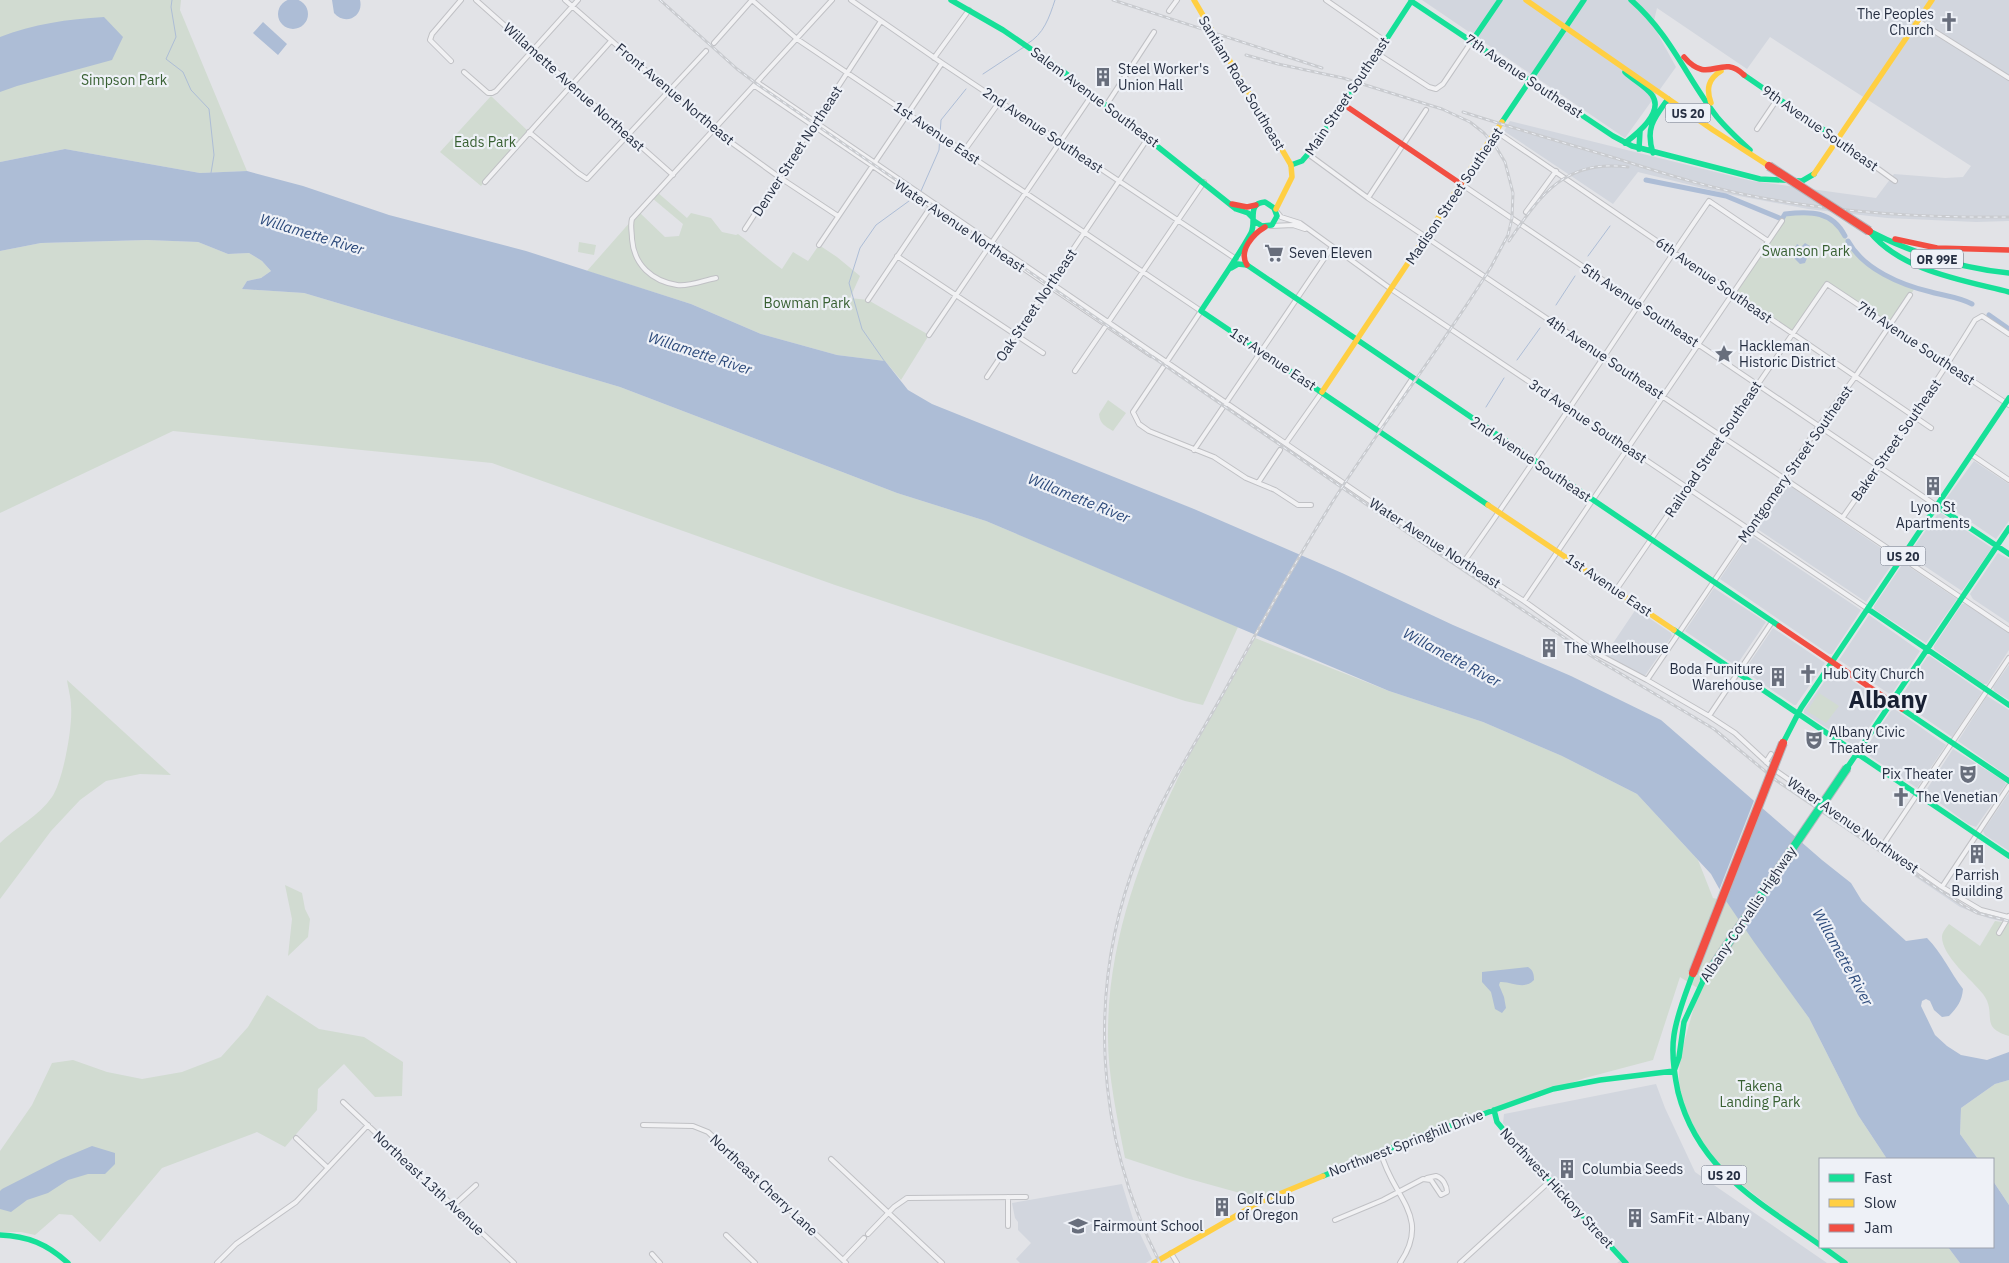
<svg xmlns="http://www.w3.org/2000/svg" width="2009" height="1263" viewBox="0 0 2009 1263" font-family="'IBM Plex Sans',sans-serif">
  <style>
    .built { fill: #d2d6de }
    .green { fill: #d1dbd1 }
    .water { fill: #adbdd6 }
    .pier { fill: #e2e3e7 }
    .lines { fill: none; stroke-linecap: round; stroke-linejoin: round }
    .stream { stroke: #adbdd6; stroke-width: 1 }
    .canal { stroke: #adbdd6; stroke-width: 5 }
    .street-casing { stroke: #c0c1c5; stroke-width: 6 }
    .street { stroke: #f1f1f3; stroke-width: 4 }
    .fast { stroke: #16e098; stroke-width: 5.5 }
    .slow { stroke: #ffcf43; stroke-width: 5.5 }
    .jam { stroke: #f24e42; stroke-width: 5.5 }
    .rail-casing { stroke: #c9cbcf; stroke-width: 3 }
    .rail { stroke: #eef1f7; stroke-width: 1; stroke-dasharray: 4; stroke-linecap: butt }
    .fast-bridge-casing { stroke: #b4b6bc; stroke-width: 10; stroke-linecap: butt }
    .jam-bridge-casing { stroke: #b4b6bc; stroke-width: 10; stroke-linecap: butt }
    .fast-bridge { stroke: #16e098; stroke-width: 8 }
    .jam-bridge { stroke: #f24e42; stroke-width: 8 }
    .labels { text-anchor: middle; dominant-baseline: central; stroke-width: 4.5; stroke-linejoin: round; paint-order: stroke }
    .shield { fill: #eef1f7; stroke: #626978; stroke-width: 1 }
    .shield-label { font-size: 12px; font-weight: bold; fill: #262f42 }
    .poi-label { font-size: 14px; fill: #262f42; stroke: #eef1f7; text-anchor: start }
    .street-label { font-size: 14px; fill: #262f42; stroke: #eef1f7 }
    .park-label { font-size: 14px; fill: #386032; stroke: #eef1f7 }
    .water-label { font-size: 15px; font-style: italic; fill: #2c4a7b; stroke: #eef1f7 }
    .town-label { font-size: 24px; font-weight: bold; fill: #182033; stroke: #eef1f7 }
  </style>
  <rect width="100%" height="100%" fill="#e2e3e7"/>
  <path class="built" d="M1422,0H2009V221L1976,222L1887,218L1808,209L1723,193L1638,172L1613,204L1504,131L1510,121L1752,181L1876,198L1894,174L1945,178L1963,177L1971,166L1770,37L1747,69L1657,8L1653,25L1676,67L1625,138Z
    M1974,461L2009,484V521L1996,539L1943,503Z
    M1784,484H1787L1894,557L1895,560L1866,602L1756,528Z
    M1939,512L1992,548L1962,591L1908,555Z
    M1751,536L1861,610L1832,654H1829L1720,579L1748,537Z
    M1998,553L2009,559V623L1973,599L1970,594Z
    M1905,564L1957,599L1926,643L1874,609V606L1902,565Z
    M1714,588L1766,622L1736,666L1685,631Z
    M1962,604H1965L2009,633V650L1987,684H1983L1934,649V646Z
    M1636,609L1671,633L1672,636L1644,677L1605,655Z
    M1869,615L1920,651L1891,695L1839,660Z
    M1773,628L1825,663L1796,705H1794L1744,671Z
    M1930,656L1982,692L1952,737L1899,700L1927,657Z
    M2009,665V700L1994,691L1993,687Z
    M1834,668L1885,703L1856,747L1804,713V710Z
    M1987,696L2009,710V777L1958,741Z
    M1893,708L1946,745L1917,788L1865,753V749Z
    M1953,749L2004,781L2006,784L1976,827L1968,824L1925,792Z
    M2009,793V851L1985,835L1983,831Z
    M1828,814L1969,908L1991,916L2009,920V923L1988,918L1960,907L1827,817Z
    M1656,1084L1665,1108L1695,1172L1827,1263H1617L1624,1257L1503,1123L1504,1114Z
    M1122,1184L1133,1219L1152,1259L1146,1263H1020L1016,1259L1031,1243L1018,1230V1222L1015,1218L1012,1203Z"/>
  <path class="green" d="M0,0H181L180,10L247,171L200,173L65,149L0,162Z
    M491,96L529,132L481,186L440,152Z
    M657,192L687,218L691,213L711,218L722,232L736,235L738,234C754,246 766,258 782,269L793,252L808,261L819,245L837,257L860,276L850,298L868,300L929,335L901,380L885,361L837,355L761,334L691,304L587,271L639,212L665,237L679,236L683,224L652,198Z
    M1803,212L1835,220L1854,252L1897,282L1915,288L1890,325L1827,284L1792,335L1733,294L1785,214Z
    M147,240L198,242L228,254L249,253L262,261L271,271L261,278L247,281L242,289L304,293L620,387L897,493L986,521L1238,627L1203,705L1185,701L835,585L492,463L173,431L0,513V251L41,243Z
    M579,242L596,245L594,255L578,252Z
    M1108,400L1126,413L1113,431C1105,426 1100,424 1099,414Z
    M1255,638L1389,691L1483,722L1562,756L1637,794L1698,860L1713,898L1726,901L1809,1018L1858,1115L1887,1159H1820V1245L1712,1162L1678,1095L1680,1057L1699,989L1680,977L1653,1060L1585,1078L1516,1102L1265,1200L1186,1178L1125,1158C1117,1116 1107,1073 1108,1030C1109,942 1139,859 1177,780C1200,732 1230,686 1255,638Z
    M67,680L171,775L140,774L106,781L80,800L51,831L0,899V843C16,827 39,816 52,797C63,781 73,726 71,706C71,697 68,688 67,680Z
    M1819,693L1839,706L1826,723L1807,711Z
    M285,885L302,893L305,909L310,919L308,937L288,956L292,919Z
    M1995,921L2009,923V1036C1978,1027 1998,1014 1983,994C1972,980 1942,956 1942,937C1942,932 1946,928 1949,924L1980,946Z
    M267,995L319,1029L364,1037L403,1062L402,1096L375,1097L344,1064L318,1089L317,1110L285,1147L257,1132L162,1168L100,1242L72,1215L59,1214L35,1235L21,1232H0V1151L32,1105L52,1063L73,1060L107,1072L142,1079L182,1072L221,1057L248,1027Z
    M2009,1080V1205L1993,1181V1159H1978L1960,1134L1961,1108L1995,1084Z
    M1822,1247H1948L1960,1263H1845Z"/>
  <path class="water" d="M278 14a15 15 0 1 1 30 0a15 15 0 1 1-30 0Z
    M332,0H360C364,17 345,26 334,13Z
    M104,17L123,37L112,60L17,86L0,92V37C33,24 68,19 104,17Z
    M263,22L287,44L278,55L253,33Z
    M65,149L200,173L247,171L303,186L389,215L526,251L691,304L761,334L837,355L885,361L908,390L932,404L1194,509L1342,573L1453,625L1571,676L1661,720L1822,860L1851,883L1862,901L1906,941L1927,938C1942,953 1950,972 1963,989C1962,1001 1957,1008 1949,1016L1942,1017L1934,1010L1930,1001L1926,999L1922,1001L1921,1006L1935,1035L1947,1046L1961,1055L1987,1060L2009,1052V1080L1995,1084L1961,1108L1960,1134L1978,1159H1887L1858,1115L1809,1018L1754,942L1726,901L1711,874L1637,794L1562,756L1483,722L1389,691L986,521L897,493L620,387L304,293L242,289L247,281L261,278L271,271L262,261L249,253L228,254L198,242L147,240L41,243L0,251V162Z
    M1805,243L1810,246L1806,251L1809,253L1807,256V258L1805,263L1800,264L1791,255L1797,244L1801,247Z
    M1528,967C1533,970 1534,974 1534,980C1523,991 1512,981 1500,982L1499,985L1504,997L1506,1008L1502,1013L1495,1009L1491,992L1482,982V972Z
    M92,1146L115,1153V1164L105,1174H88L68,1180L48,1193L27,1200L11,1212L0,1209V1191L2,1189L61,1159Z
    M1993,1181L2009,1205V1263H1960L1948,1247H1993Z"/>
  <path class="pier" d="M1755,798L1763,805L1725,904L1718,893Z"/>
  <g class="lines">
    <path class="stream" d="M172,0L171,7L176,37L166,59L183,72L191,90L209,109L214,155L211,173
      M1027,44C1044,34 1049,18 1055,0
      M983,74L1024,47
      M921,191L939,150L941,120L966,89
      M1588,256L1610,226
      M1556,305L1575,276
      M1517,360L1540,328
      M885,362L862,329L849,283L860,248L876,225L909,201
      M1486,407L1504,378"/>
    <path class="canal" d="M1646,180L1726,196L1782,219L1785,214C1811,211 1832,211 1845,236
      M1848,241C1863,269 1901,285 1931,292C1945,296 1959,297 1972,304
      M1989,315L2009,329"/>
    <g class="street-casing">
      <path id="street" d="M476,0L673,175
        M565,0L714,130L779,177L838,216
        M752,0L797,39L1201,311L1133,412L1139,424L1149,431L1214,457L1246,478L1275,490L1298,505H1311
        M851,0L942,63L1236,259
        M1326,0L1385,41
        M1169,11L1177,0
        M1918,21L2009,78
        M714,43L752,0
        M1378,54L1429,87L1436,89L1443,84L1472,41
        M934,58L969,10
        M451,61L430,40L432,34L461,0
        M464,72L488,93H492L496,91L578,0
        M758,83L1405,525L1524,601L1598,654L1647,680L1709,716L1735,733L1775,770L1942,887L1981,910L2008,917
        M755,86L1151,355
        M1107,104L1154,32
        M1757,129L1778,98
        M529,132L578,173L587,179L706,51
        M1497,132L1931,428
        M1837,139L1895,181
        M964,151L1000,101
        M1308,154L1368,198L2009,630
        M485,182L611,41
        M1461,184L1937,506
        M1368,198L1426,110
        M1277,212L1281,217L1300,223L1391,289L1868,609
        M1526,212L1556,171
        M1271,226L1293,225L1305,229
        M745,229L881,21
        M819,245L942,63
        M897,256L1043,353
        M716,278C705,280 688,287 677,285C652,281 634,265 632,239C632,232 630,225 632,219L832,0
        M868,300L932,205
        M929,335L1092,95
        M1075,371L1204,182
        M987,377L1148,138
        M1378,430L1412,379
        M1286,443L1322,392
        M1194,450L1332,247
        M1972,455L2009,480
        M1258,483L1280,450
        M1843,517C1889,452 1934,387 1975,320L1982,316L2009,334
        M1463,563C1548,444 1626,321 1709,201L1768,241
        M1616,590L1827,284L2009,405
        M1524,601L1782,221
        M1647,680L1819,426L1855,377L1910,295
        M1709,716L1772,622
        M1766,762L1771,754
        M1883,845L2009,658
        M1942,887L2009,786
        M1999,933L2009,916
        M343,1102L514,1263
        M643,1125L693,1126L708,1132L846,1263
        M296,1138L328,1168
        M1381,1153C1392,1197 1432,1216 1400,1263
        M831,1159L942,1263
        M1008,1197V1226
        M453,1206L476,1185
        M1335,1220L1383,1200L1423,1179L1431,1180L1441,1195L1447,1192C1447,1186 1443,1178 1436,1176L1427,1178
        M868,1234L894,1207L907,1198L1026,1197
        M726,1235L755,1263
        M1171,1253L1177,1263
        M652,1254L660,1263
        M843,1260L864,1238
        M217,1263L236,1244L296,1202L368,1125
        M1460,1263L1550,1181"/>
    </g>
    <use href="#street" class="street"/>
    <path class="fast" d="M951,0L1003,30L1060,69L1236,209L1248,213L1253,218
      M1631,0C1671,35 1686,77 1717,117C1727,129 1739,140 1750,150
      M1411,1L1613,136L1632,146L1760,179L1802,181L1814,174
      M1472,41L1500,0
      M1625,72C1633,80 1646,86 1652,95C1664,112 1637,134 1625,143
      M1744,75L1837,139
      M1502,122L1584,0
      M1639,149L1640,131
      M1653,153C1645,128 1654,118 1668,99
      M1291,165L1302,161L1308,154L1360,80L1412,0
      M1254,221L1262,226L1272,225L1277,216L1274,208L1265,202C1246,203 1257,222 1251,233C1236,260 1218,285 1201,311L1488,505
      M1869,231C1901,271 1962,280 2009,292
      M1869,231C1914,254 1959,268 2009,273
      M1231,268L1238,264L1247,265L1779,626
      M1937,506L2009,554
      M1868,609L2009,705
      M1674,630L2009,856
      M1902,709L2009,781
      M1783,743L1801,708L2009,398
      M1847,768L2009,528
      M1693,973C1686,993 1677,1014 1674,1035C1671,1054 1674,1073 1678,1092C1698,1170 1759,1202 1820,1245
      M1674,1071L1679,1057L1684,1022L1704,979
      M1494,1110L1497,1122L1502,1128L1626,1263
      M1323,1176L1411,1140L1553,1089L1600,1080L1674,1071
      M0,1235C28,1236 47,1244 68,1263
      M1823,1247L1845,1263"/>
    <path class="slow" d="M1194,0L1291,165L1292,177L1276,209
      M1526,0L1713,130L1769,166
      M1711,103C1706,89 1708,79 1721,71
      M1814,174L1932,0
      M1322,392L1502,122
      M1488,505L1674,630
      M1154,1263L1260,1202L1323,1176"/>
    <path class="jam" d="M1684,57C1710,87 1720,52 1744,75
      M1343,104L1461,184
      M1232,204L1247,207L1256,205
      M1895,239L1937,248L2009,250
      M1247,265C1238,251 1253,234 1265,227
      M1779,626L1902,709"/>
    <g class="rail-casing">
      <path id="rail" d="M660,0L737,69L757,84L1402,529L1596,659L1714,729L1777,781L1880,851L1964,906L1977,913L2009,921
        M1113,0L1322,68
        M1463,112C1513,128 1564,143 1615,158C1665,174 1716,190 1768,199C1848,213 1928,218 2009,217
        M1509,241C1541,194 1565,159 1628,167
        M1160,1263C1095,1136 1086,986 1139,853C1163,793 1199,738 1230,681C1264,619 1297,558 1335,498C1385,420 1442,346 1491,267L1508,235L1512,218L1513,193L1505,162L1496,147L1484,133L1470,122L1442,109L1343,78L1278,64L1246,55"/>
    </g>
    <use href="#rail" class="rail"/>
    <g class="fast-bridge-casing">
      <path id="fast-bridge" d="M1704,979L1847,768"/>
    </g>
    <g class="jam-bridge-casing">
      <path id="jam-bridge" d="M1769,166L1869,231
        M1693,973L1783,743"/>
    </g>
    <use href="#fast-bridge" class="fast-bridge"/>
    <use href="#jam-bridge" class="jam-bridge"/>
  </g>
  <defs>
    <g id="church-bare" transform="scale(1.5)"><path d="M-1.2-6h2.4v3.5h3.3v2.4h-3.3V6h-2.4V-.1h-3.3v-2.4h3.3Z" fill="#686e7c" stroke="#eef1f7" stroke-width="2.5" paint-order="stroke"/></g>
    <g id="building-bare" transform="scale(1.5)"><path d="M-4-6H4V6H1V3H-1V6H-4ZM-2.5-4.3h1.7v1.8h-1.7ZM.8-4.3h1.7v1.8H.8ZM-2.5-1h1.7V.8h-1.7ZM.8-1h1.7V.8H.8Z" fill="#686e7c" stroke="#eef1f7" stroke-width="2.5" paint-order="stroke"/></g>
    <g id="supermarket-bare" transform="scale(1.5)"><path d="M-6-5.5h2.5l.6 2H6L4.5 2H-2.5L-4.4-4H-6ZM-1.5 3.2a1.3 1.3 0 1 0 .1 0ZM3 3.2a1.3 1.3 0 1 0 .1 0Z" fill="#686e7c" stroke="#eef1f7" stroke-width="2.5" paint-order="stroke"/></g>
    <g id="sight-bare" transform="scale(1.5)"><path d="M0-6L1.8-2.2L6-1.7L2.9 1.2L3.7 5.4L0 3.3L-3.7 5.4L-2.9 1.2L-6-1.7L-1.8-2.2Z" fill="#686e7c" stroke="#eef1f7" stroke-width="2.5" paint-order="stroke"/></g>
    <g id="theatre-bare" transform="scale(1.5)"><path d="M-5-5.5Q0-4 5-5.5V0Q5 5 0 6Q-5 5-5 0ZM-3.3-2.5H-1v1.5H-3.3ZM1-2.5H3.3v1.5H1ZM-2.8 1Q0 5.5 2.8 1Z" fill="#686e7c" stroke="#eef1f7" stroke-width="2.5" paint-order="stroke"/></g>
    <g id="school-bare" transform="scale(1.5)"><path d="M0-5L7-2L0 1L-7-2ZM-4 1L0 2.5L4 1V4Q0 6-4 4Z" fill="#686e7c" stroke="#eef1f7" stroke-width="2.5" paint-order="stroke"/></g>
  </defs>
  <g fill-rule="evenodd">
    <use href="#church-bare" x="1949" y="22"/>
    <use href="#building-bare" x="1103" y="77"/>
    <use href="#supermarket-bare" x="1274" y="253"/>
    <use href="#sight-bare" x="1724" y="354"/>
    <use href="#building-bare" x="1933" y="486"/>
    <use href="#building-bare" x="1549" y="648"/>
    <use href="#church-bare" x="1808" y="674"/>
    <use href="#building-bare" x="1778" y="677"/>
    <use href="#theatre-bare" x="1814" y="740"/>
    <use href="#theatre-bare" x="1968" y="774"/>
    <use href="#church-bare" x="1901" y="797"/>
    <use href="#building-bare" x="1977" y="854"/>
    <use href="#building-bare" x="1567" y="1169"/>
    <use href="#building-bare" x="1222" y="1207"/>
    <use href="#building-bare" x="1635" y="1218"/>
    <use href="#school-bare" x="1078" y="1226"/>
  </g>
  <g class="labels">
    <g class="shield">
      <rect x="1665.5" y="103.5" width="45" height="19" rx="4"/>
      <rect x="1911" y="249.5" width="52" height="19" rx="4"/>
      <rect x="1880.5" y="546.5" width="45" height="19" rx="4"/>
      <rect x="1701.5" y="1165.5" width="45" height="19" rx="4"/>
    </g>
    <g class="shield-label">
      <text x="1688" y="113">US 20</text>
      <text x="1937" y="259">OR 99E</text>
      <text x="1903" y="556">US 20</text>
      <text x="1724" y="1175">US 20</text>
    </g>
    <g class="poi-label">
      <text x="1934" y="14" text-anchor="end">The Peoples<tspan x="1934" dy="16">Church</tspan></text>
      <text x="1118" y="69">Steel Worker's<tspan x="1118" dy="16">Union Hall</tspan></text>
      <text x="1289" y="253">Seven Eleven</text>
      <text x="1739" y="346">Hackleman<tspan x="1739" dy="16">Historic District</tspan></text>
      <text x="1933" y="507" text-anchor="middle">Lyon St<tspan x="1933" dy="16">Apartments</tspan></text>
      <text x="1564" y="648">The Wheelhouse</text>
      <text x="1763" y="669" text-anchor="end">Boda Furniture<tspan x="1763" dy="16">Warehouse</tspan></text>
      <text x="1823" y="674">Hub City Church</text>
      <text x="1829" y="732">Albany Civic<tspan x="1829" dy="16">Theater</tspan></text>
      <text x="1953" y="774" text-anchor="end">Pix Theater</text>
      <text x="1916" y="797">The Venetian</text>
      <text x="1977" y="875" text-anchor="middle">Parrish<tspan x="1977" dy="16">Building</tspan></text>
      <text x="1582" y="1169">Columbia Seeds</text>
      <text x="1237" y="1199">Golf Club<tspan x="1237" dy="16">of Oregon</tspan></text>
      <text x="1650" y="1218">SamFit - Albany</text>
      <text x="1093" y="1226">Fairmount School</text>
    </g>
    <g class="street-label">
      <text transform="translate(1524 76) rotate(34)">7th Avenue Southeast</text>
      <text transform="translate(1242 83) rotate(59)">Santiam Road Southeast</text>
      <text transform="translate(574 87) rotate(42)">Willamette Avenue Northeast</text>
      <text transform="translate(675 94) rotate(40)">Front Avenue Northeast</text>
      <text transform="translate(1347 96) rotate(-56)">Main Street Southeast</text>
      <text transform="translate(1095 97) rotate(37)">Salem Avenue Southeast</text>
      <text transform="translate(1820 128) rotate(35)">9th Avenue Southeast</text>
      <text transform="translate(1043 130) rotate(34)">2nd Avenue Southeast</text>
      <text transform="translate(937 133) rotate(34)">1st Avenue East</text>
      <text transform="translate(797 151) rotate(-57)">Denver Street Northeast</text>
      <text transform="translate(1454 196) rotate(-56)">Madison Street Southeast</text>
      <text transform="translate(960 226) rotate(34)">Water Avenue Northeast</text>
      <text transform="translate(1714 280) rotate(35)">6th Avenue Southeast</text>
      <text transform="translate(1036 305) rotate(-56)">Oak Street Northeast</text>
      <text transform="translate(1640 305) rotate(34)">5th Avenue Southeast</text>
      <text transform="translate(1916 343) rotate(34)">7th Avenue Southeast</text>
      <text transform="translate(1605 357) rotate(34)">4th Avenue Southeast</text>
      <text transform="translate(1273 359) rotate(34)">1st Avenue East</text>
      <text transform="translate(1588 421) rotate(34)">3rd Avenue Southeast</text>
      <text transform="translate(1896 440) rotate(-55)">Baker Street Southeast</text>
      <text transform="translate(1713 449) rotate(-56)">Railroad Street Southeast</text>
      <text transform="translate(1531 459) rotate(34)">2nd Avenue Southeast</text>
      <text transform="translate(1795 464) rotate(-55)">Montgomery Street Southeast</text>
      <text transform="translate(1435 543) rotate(33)">Water Avenue Northeast</text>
      <text transform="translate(1609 585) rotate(34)">1st Avenue East</text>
      <text transform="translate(1853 825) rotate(35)">Water Avenue Northwest</text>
      <text transform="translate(1748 914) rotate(-56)">Albany-Corvallis Highway</text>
      <text transform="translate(1406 1143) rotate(-21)">Northwest Springhill Drive</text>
      <text transform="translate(429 1183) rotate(43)">Northeast 13th Avenue</text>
      <text transform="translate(764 1185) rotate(43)">Northeast Cherry Lane</text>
      <text transform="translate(1557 1188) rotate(47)">Northwest Hickory Street</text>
    </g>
    <g class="park-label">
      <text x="124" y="80">Simpson Park</text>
      <text x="485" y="142">Eads Park</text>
      <text x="1806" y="251">Swanson Park</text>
      <text x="807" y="303">Bowman Park</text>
      <text x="1760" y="1086">Takena<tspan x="1760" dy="16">Landing Park</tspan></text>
    </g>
    <g class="water-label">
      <text transform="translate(312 234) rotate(17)">Willamette River</text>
      <text transform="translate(700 353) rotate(18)">Willamette River</text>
      <text transform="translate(1079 498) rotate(22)">Willamette River</text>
      <text transform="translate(1452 657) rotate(28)">Willamette River</text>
      <text transform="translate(1843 957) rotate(61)">Willamette River</text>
    </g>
    <g class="town-label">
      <text x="1888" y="699">Albany</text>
    </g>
  </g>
  <rect x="1819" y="1158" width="175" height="90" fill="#eef1f7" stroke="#9ea3af"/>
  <rect x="1829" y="1174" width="25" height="8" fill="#16e098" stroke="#9ea3af"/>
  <text x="1864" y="1183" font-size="15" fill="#262f42">Fast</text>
  <rect x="1829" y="1199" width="25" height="8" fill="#ffcf43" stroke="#9ea3af"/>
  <text x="1864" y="1208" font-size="15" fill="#262f42">Slow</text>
  <rect x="1829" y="1224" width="25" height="8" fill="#f24e42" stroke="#9ea3af"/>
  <text x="1864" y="1233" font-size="15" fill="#262f42">Jam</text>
</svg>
